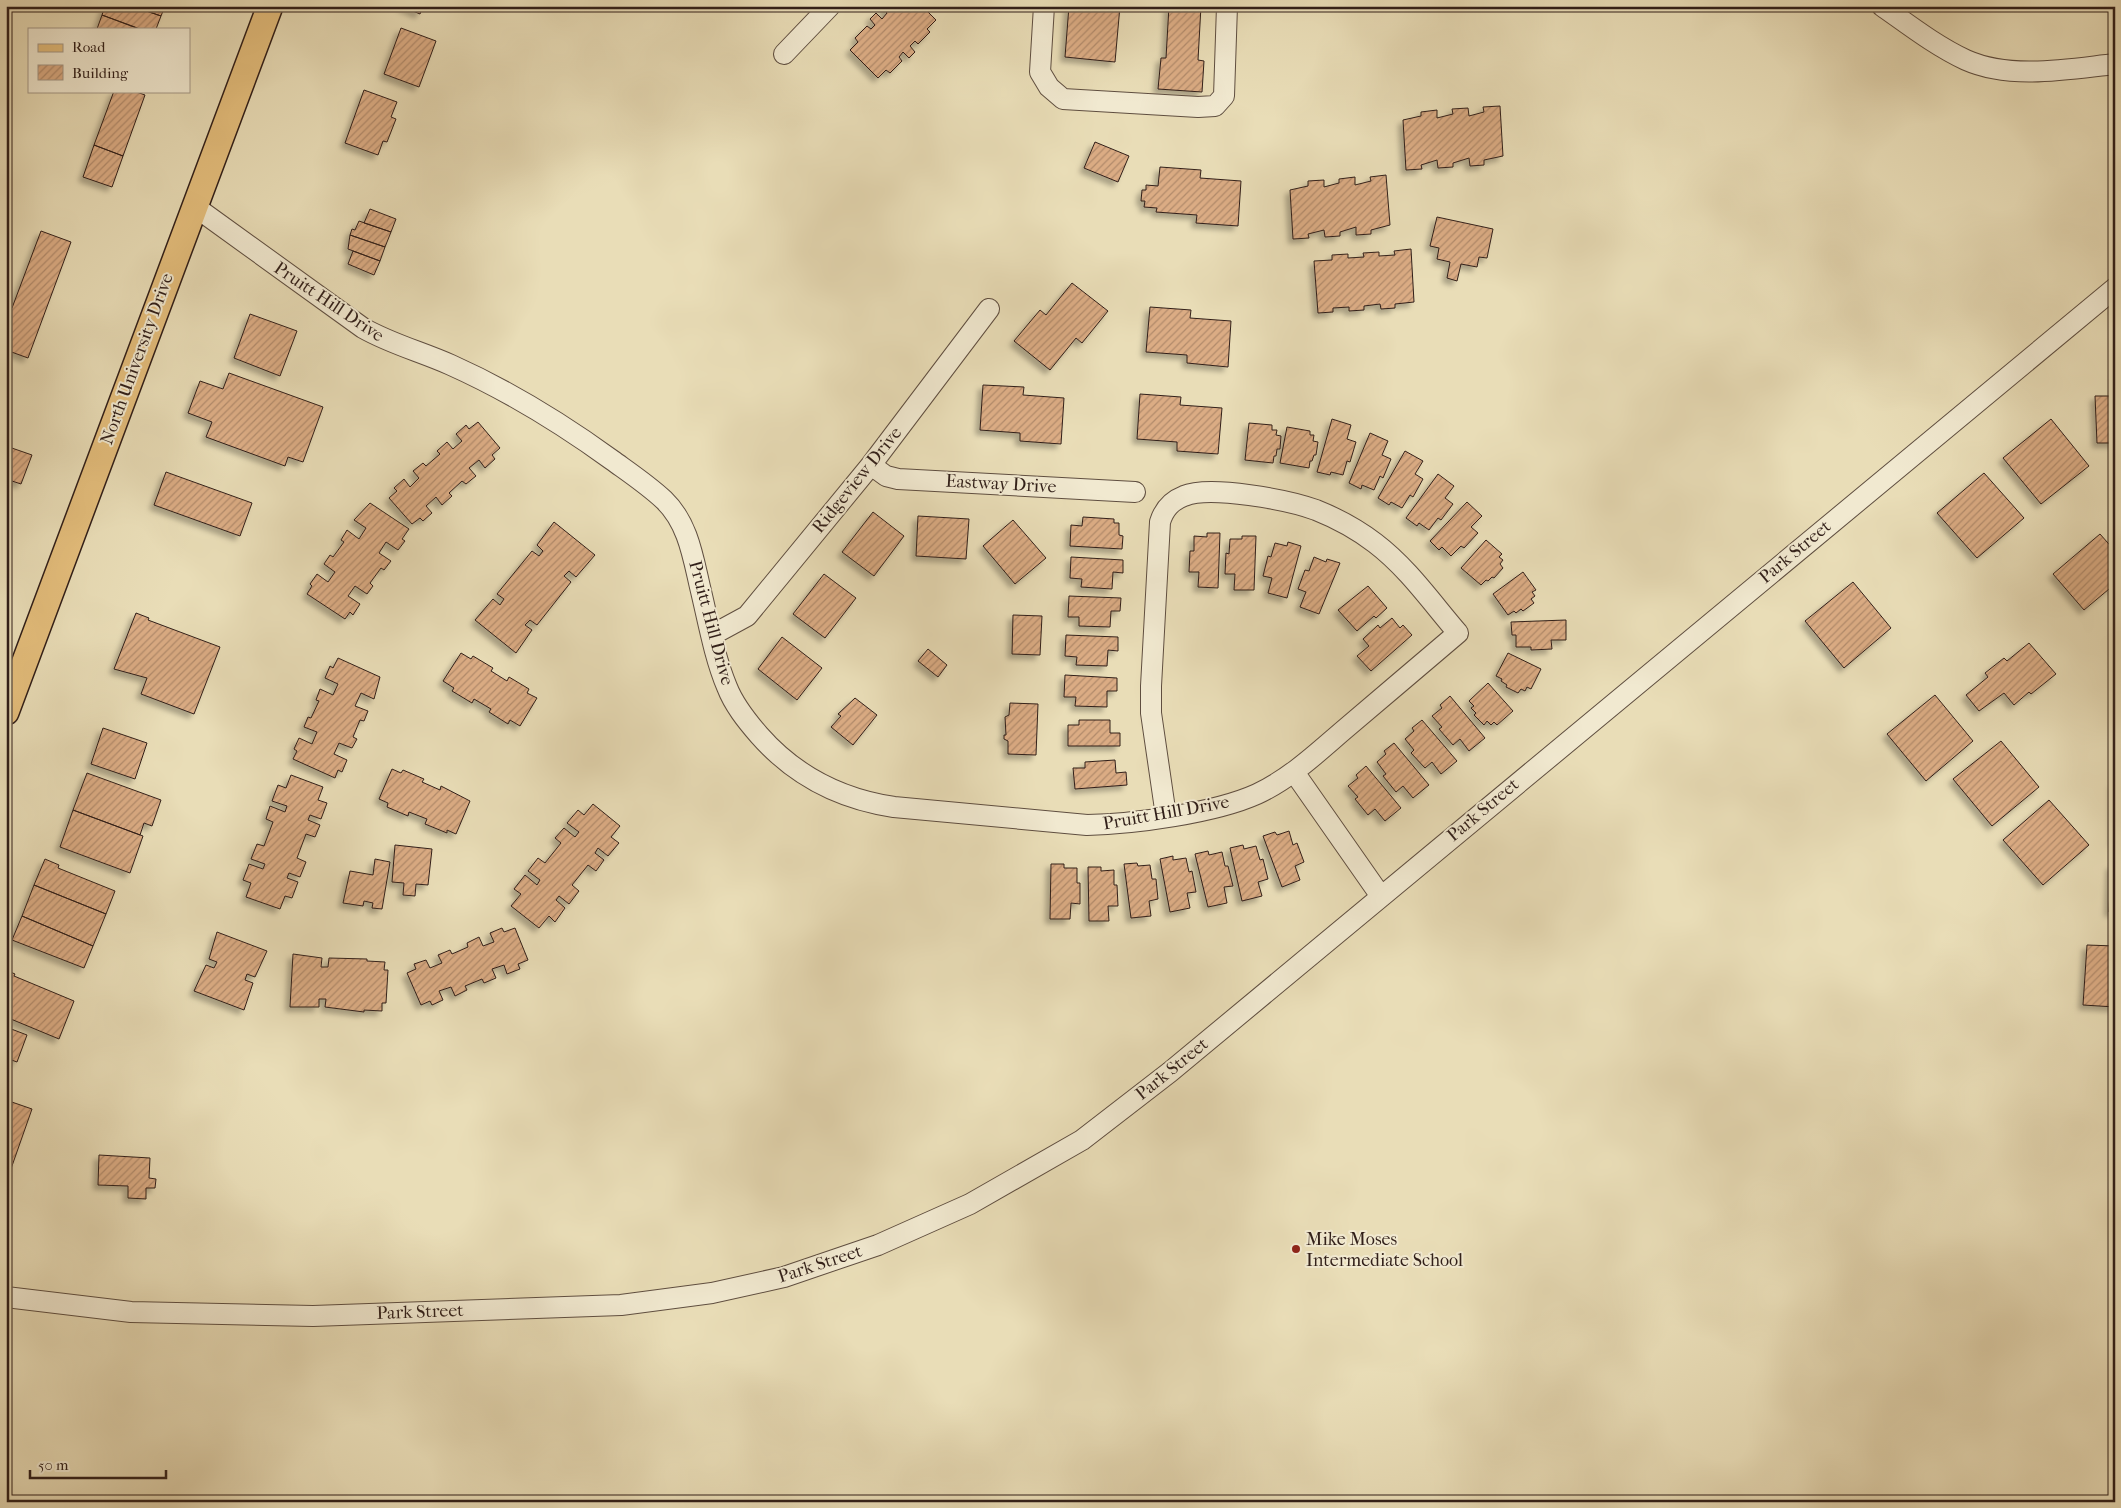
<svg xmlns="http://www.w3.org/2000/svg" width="2121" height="1508" viewBox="0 0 2121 1508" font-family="'IM FELL French Canon',serif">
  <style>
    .building { fill: url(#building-hatch); stroke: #311f19; filter: url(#shadow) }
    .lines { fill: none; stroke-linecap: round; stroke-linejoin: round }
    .minor-casing { stroke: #5f4e40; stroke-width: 22 }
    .major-casing { stroke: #311f19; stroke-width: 28 }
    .minor { stroke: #f1e9d0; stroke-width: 20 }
    .major { stroke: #e4be7c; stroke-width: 25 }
    .poi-dot { fill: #8f2418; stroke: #f1e9d0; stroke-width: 2 }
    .labels { text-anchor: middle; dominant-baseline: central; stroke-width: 4; stroke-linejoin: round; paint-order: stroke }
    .street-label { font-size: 18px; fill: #311f19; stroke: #f1e9d0 }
    .poi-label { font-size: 18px; fill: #311f19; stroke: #f1e9d0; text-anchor: start }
  </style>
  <defs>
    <pattern id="building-hatch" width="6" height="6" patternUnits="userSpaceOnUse" patternTransform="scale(1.25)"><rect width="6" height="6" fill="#dbac84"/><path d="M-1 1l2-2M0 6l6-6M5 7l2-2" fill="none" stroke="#b28b6b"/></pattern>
    <filter id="shadow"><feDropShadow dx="-4.5" dy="4.5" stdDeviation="2.5" flood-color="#0004"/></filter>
  </defs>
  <rect width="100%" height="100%" fill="#e9ddb7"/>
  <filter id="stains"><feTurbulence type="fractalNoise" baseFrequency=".004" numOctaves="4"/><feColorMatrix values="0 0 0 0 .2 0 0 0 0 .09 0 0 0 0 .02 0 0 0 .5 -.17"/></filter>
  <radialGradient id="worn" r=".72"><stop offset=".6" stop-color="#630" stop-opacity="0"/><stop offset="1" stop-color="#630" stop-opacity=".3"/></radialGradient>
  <path class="building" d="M105,6H132L161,16L156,29H139L102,15Z
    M132,6H165L161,16Z
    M401,6H423L420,14Z
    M886,6H922L936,20L927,29L930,32L918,44L915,41L910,46L915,52L909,58L903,52L899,57L902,61L890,73L886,70L878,78L850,50L858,42L855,38L867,26L871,29L875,25L870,19L876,13L882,19L887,13L883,9Z
    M1069,6H1120L1115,62L1065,57Z
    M1169,6H1201L1198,60L1204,61L1202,92L1158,89L1161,58H1166Z
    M102,15L135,27L139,29H97Z
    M401,28L436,41L419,87L384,74Z
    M364,90L397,102L391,117L396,119L387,142L383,141L378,155L345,143Z
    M114,91H134L145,95L123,156L94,145Z
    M1500,106L1503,156L1484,160V165L1470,166L1469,158L1453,163V167L1438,168L1437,160L1421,165L1422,169L1406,170L1403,120L1421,116V112L1437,110V118L1453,114L1452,109L1468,108L1469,116L1484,112L1483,107Z
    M1095,142L1129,156L1118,182L1084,168Z
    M94,145L123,156L112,187L83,177Z
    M1160,167L1201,170L1200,178L1241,181L1238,226L1196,223L1197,215L1156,212L1157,208L1144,207L1145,201H1141L1142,190H1146V185L1158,186Z
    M1386,175L1390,225L1371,230V234L1356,235V227L1340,232V236L1325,237L1324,230L1308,234L1309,238L1293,239L1290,190L1308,186V181L1324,180V187L1339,183V179L1355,177V185L1371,181L1370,177Z
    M370,209L396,219L391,232L364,223Z
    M1437,217L1493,229L1487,258L1479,257L1477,267L1461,264L1457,281L1447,278L1450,262L1437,259L1439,248L1430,246Z
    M359,221L391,232L385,247L350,235L352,229L355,230Z
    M41,231L71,242L28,358L6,350V306L12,308Z
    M350,235L385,247L380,261L348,249Z
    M1411,249L1414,302L1395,304V308L1381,309L1380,304L1364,306V310L1349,311V307L1333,308V312L1318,313L1314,261L1332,260V255L1348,254V258L1364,257L1363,253L1379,252V256L1395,255L1394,251Z
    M353,251L380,261L374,275L348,264Z
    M1072,283L1108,311L1082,343L1076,338L1050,370L1014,341L1040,310L1046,315Z
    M1150,307L1191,310L1190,318L1231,321L1228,367L1187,363V355L1146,352Z
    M250,314L297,331L280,376L234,358Z
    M229,373L323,407L303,462L288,457L285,466L206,437L212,422L188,413L200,381L223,389Z
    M983,385L1024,387L1023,395L1064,398L1061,444L1020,441V433L980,430Z
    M1140,394L1181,397L1180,405L1222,408L1218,454L1177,451V442L1137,439Z
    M2095,396H2115V443H2097Z
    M1332,419L1351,425L1347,439L1356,442L1350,462L1347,461L1343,475L1331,472L1330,475L1317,472Z
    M2051,419L2089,466L2041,504L2003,458Z
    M478,422L500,448L492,455L495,459L485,468L479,460L469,468L476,476L466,484L462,481L449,493L452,496L442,505L436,497L426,506L432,513L423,521L420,518L412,524L389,498L397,491L394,488L404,479L410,487L419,478L413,471L423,463L426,466L440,454L437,451L447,442L453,449L462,441L456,434L466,425L469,429Z
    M1249,423L1272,425V430H1277L1276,435L1281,436L1280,449H1277L1276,456H1274L1273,463L1245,460Z
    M1287,427L1310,431V435H1314L1313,441L1318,442L1316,455H1314L1312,461H1310L1309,468L1280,463Z
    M1370,433L1388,441L1382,455L1391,459L1383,478L1380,476L1374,490L1362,485L1361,489L1349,483Z
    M6,446L32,455L21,484L6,479Z
    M1405,451L1423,461L1415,474L1423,479L1413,497L1410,495L1402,508L1391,502L1389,505L1378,498Z
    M166,472L252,503L240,536L154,505Z
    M1984,473L2024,518L1977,558L1937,513Z
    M1438,474L1454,486L1445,498L1453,504L1441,520L1438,518L1429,530L1419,523L1417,526L1406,518Z
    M1467,502L1482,516L1471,527L1478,533L1464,548L1461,546L1451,556L1442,547L1439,550L1430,541Z
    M370,503L409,529L402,539L405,541L398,550L386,542L379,553L391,561L384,570L381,568L370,583L373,586L367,594L355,586L348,596L360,604L353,615L350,612L345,619L307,594L312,586L310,584L317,574L328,582L335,572L324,564L330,555L333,557L344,542L341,540L347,530L359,539L366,528L354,520Z
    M873,512L904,536L874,576L842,552Z
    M918,516L969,519L966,559L916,556Z
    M1083,517L1114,519V523H1119V535L1123,536L1122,549L1070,546L1071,525L1082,526Z
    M1013,520L1046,558L1015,584L983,546Z
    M554,522L595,555L576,577L569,571L564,576L571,582L537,625L530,620L525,625L532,630L516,653L475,620L493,599L500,605L504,599L497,594L532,551L539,556L543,551L537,545Z
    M1207,533H1220L1218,588L1198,587L1199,572H1189L1190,551H1194V536L1207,537Z
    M2100,534L2115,551V584L2084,610L2053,574Z
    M1242,536H1256L1254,590H1234L1235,574H1225L1226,553L1229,554L1230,539H1242Z
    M1486,540L1502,554L1499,557L1503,560L1500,564L1503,568L1494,578L1492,577L1488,581L1486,580L1481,585L1461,568Z
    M1288,542L1301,546L1287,598L1268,593L1272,578L1263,576L1268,556L1271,557L1275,543L1287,546Z
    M1071,557L1123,560V573L1113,572L1112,589L1081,587L1082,579L1070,578Z
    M1314,557L1326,562L1327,559L1340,563L1319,614L1300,607L1306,592L1298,589L1305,570L1309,571Z
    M1523,572L1536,590L1532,592L1535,596L1531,599L1534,603L1523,611L1521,609L1516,613L1514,611L1508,615L1493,594Z
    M824,574L856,598L825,638L793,614Z
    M1853,582L1891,628L1844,668L1805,621Z
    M1368,586L1387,608L1376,618L1374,616L1357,631L1338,610Z
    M1069,596L1121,598L1120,611H1111L1110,627L1079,626V617H1068Z
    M136,613L149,618L148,620L220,647L194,714L141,694L147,678L114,669Z
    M1013,615L1042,616L1040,655L1012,654Z
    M1392,618L1400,628L1403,625L1412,635L1371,671L1357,656L1369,646L1363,639L1378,625L1380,628Z
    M1566,620V640H1551L1552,649L1531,650V647H1516V635H1512L1511,622Z
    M1066,635L1118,637V651L1108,650L1107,666L1076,665L1077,657L1065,656Z
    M782,637L822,668L797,700L758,669Z
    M2029,643L2056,674L2031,694L2029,692L2014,705L2004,693L1979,711L1966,695L1988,677L1985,673L2004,658L2007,661Z
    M928,649L947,665L938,677L918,661Z
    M461,653L471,659L473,656L493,668L491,671L507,681L509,677L529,689L527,693L537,698L520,726L510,720L508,724L489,712L491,709L474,699L472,703L452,691L454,688L443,681Z
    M1508,653L1541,669L1531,689L1527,687L1525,691L1521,689L1518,693L1506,687L1507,685L1501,681L1502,679L1496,676Z
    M338,658L380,677L374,699L361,693L355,706L368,711L364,721L360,720L353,737L357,739L352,748L339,743L334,754L347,760L342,772L338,770L335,778L293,759L297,751L294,749L299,738L312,744L317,732L304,727L308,717L311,718L319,701L316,700L320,689L333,695L338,684L325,678L330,666L333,668Z
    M1065,675L1117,678V691H1107V707L1075,706L1076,697H1064Z
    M1488,683L1513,711L1497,725L1494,722L1491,725L1487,721L1484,725L1474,715L1476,713L1471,708L1474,706L1469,701Z
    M1935,695L1973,741L1926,781L1887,734Z
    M1450,696L1485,738L1469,751L1460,739L1453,745L1439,729L1442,727L1432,716L1442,708L1440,705Z
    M855,698L877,715L853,745L831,727L841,716L838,714Z
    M1010,703L1038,704L1036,755L1008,754V741L1004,739V735H1006L1005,717L1009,715Z
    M1079,720H1110V733H1120V746H1068V725H1079Z
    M1422,720L1457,761L1441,774L1432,762L1425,768L1411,753L1414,750L1405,739L1414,731L1412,728Z
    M103,728L147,743L135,779L91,764Z
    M2001,741L2039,787L1992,826L1953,779Z
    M1394,743L1429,785L1413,798L1403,786L1396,792L1383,776L1386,774L1377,762L1386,754L1384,751Z
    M1115,760L1116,773L1126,772L1127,785L1075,789L1073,768H1085V762Z
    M1366,766L1401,808L1385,821L1375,809L1368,815L1355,799L1358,797L1348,786L1358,778L1356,775Z
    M392,769L401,773L403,770L424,779L422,782L440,790L441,786L470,801L456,834L447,830V833L425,824L427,819L409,812L408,816L387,807L388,803L379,799Z
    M87,773L161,800L152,826L144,823L140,835L73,810Z
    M291,775L323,787L318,800L327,803L321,819L310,815L308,820L320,825L315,837L306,834L297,858L306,862L300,877L289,873L287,878L298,882L292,898L285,896L280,909L246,897L251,883L243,880L249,864L263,869L265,864L251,859L257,844L264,846L273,822L266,819L270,806L285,812L287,806L272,801L278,785L286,788Z
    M2114,783H2115V843H2114Z
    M2049,800L2089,845L2043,885L2003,840Z
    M593,804L620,826L611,837L619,843L608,856L598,848L595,853L604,860L596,871L588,865L572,885L579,891L569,904L559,896L556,900L565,908L555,922L549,916L539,928L511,906L521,894L514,889L525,875L537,885L540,880L528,871L538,858L545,863L561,843L555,838L564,828L575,837L579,832L567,823L578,810L584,815Z
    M73,810L143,836L130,873L60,847Z
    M1289,831L1293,845L1297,843L1304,862L1295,866L1300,880L1282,887L1263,836L1275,832L1277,835Z
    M395,845L432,849L428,885L416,884L415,896L403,895L404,883L392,882Z
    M1243,845L1244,849L1256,846L1260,860L1263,859L1268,879L1258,882L1262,896L1242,901L1230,848Z
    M1208,851L1209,855L1222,852L1225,866H1228L1233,886L1224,887L1227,903L1208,907L1195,854Z
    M1173,856V860L1186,858L1189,872L1192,871L1196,892L1187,893L1190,908L1170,912L1160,859Z
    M45,859L59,865L58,868L115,891L106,914L34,885Z
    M375,859L390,862L382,909L372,908L373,903L364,901L363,906L343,903L350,871L373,875Z
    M1137,863L1138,866L1150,865L1152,879H1156L1158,899L1149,901L1151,916L1131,918L1124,864Z
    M1051,864H1064V868H1077V883H1080V904L1071,903L1070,919H1050Z
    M2111,865H2115V912H2109Z
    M1088,867H1101V871L1114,870V885H1117L1118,906H1108L1109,921H1089Z
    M34,885L106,914L93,946L22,916Z
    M22,916L93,946L84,968L12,940Z
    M502,928L504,932L515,928L528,960L518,964L520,969L507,974L504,965L492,969L496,978L484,983L482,979L465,986L467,990L455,996L451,987L439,991L443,1000L432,1005L430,1001L421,1005L407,973L416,969L414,964L426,960L430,968L442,963L438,955L450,950L452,954L468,947L467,943L479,937L483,946L494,942L490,933Z
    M217,932L267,951L255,977L247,974L245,980L253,983L244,1010L194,991L206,965L214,968L217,962L209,959Z
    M2087,945L2115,946V1007L2083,1005Z
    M293,954L322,958L321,967H328L329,958L367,959V961L385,962L384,970H388L386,1003H382V1011L364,1010V1012L325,1007L326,999H319V1007H290Z
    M6,970L15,974L14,976L74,1001L59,1039L6,1017Z
    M6,1027L27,1035L17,1062L6,1058Z
    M6,1100L32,1109L6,1183Z
    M99,1155L150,1158L149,1178L156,1179L155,1188H146V1199L128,1198V1186L98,1185Z"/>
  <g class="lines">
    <g class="minor-casing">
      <path id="minor" d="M1044,6L1040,72L1049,87L1063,99L1198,107L1215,106L1224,96L1227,6
        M1882,6C1909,25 1936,46 1966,60C2011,80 2068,69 2115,64
        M784,54L830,6
        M194,206L363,328C391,344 422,352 451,365C509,391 561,423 612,460C630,473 648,485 664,500C688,523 693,557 700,587C708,620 714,656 727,687C734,705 746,720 759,735C795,776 840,799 894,807L1087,825C1134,824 1215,813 1257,794C1291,778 1318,752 1345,729C1383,697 1420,665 1458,633C1432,603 1408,568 1375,543C1358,530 1336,518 1316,510C1289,500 1210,485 1184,496C1171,501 1164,509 1160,522L1151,686V713L1166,816
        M871,465L886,476L898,479L1135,492
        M712,635L747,616L871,465L989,309
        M1294,772L1380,895
        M6,1297L131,1312L313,1316L621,1305L712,1293L784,1277L878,1245L970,1204L1082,1140L1170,1072L2115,288"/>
    </g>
    <g class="major-casing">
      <path id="major" d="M6,712L270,6"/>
    </g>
    <use href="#minor" class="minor"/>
    <use href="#major" class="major"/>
  </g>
  <circle class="poi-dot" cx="1296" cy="1249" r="5"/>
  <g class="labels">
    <g class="street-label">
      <text transform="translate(329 302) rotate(34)">Pruitt Hill Drive</text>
      <text transform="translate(137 359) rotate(-70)">North University Drive</text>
      <text transform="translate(857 480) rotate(-51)">Ridgeview Drive</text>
      <text transform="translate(1001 484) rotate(3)">Eastway Drive</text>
      <text transform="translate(1795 552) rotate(-40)">Park Street</text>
      <text transform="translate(711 623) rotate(75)">Pruitt Hill Drive</text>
      <text transform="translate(1483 810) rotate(-40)">Park Street</text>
      <text transform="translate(1166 813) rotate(-10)">Pruitt Hill Drive</text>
      <text transform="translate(1172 1069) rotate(-39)">Park Street</text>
      <text transform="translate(820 1264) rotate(-18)">Park Street</text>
      <text transform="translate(420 1312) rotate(-2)">Park Street</text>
    </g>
    <g class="poi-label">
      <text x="1306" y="1239">Mike Moses<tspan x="1306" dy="21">Intermediate School</tspan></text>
    </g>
  </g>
  <rect width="2121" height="1508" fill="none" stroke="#e9ddb7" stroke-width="25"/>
  <rect x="8" y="8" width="2106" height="1493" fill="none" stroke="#311f19" stroke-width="2.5"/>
  <rect x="12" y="12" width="2096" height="1483" fill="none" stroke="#311f19"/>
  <rect x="28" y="28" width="162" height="65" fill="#f1e9d0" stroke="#a49887"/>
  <rect x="38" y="44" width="25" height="8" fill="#e4be7c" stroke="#a49887"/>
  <text x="72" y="52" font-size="15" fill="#311f19">Road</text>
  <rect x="38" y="65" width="25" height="15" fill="url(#building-hatch)" stroke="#a49887"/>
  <text x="72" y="78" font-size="15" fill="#311f19">Building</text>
  <path d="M30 1470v8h136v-8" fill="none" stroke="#311f19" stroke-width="2.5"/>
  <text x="38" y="1470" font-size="15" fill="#311f19" stroke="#f1e9d0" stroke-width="4" paint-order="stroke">50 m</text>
  <rect width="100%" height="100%" filter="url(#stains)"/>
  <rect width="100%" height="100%" fill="url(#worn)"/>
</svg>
